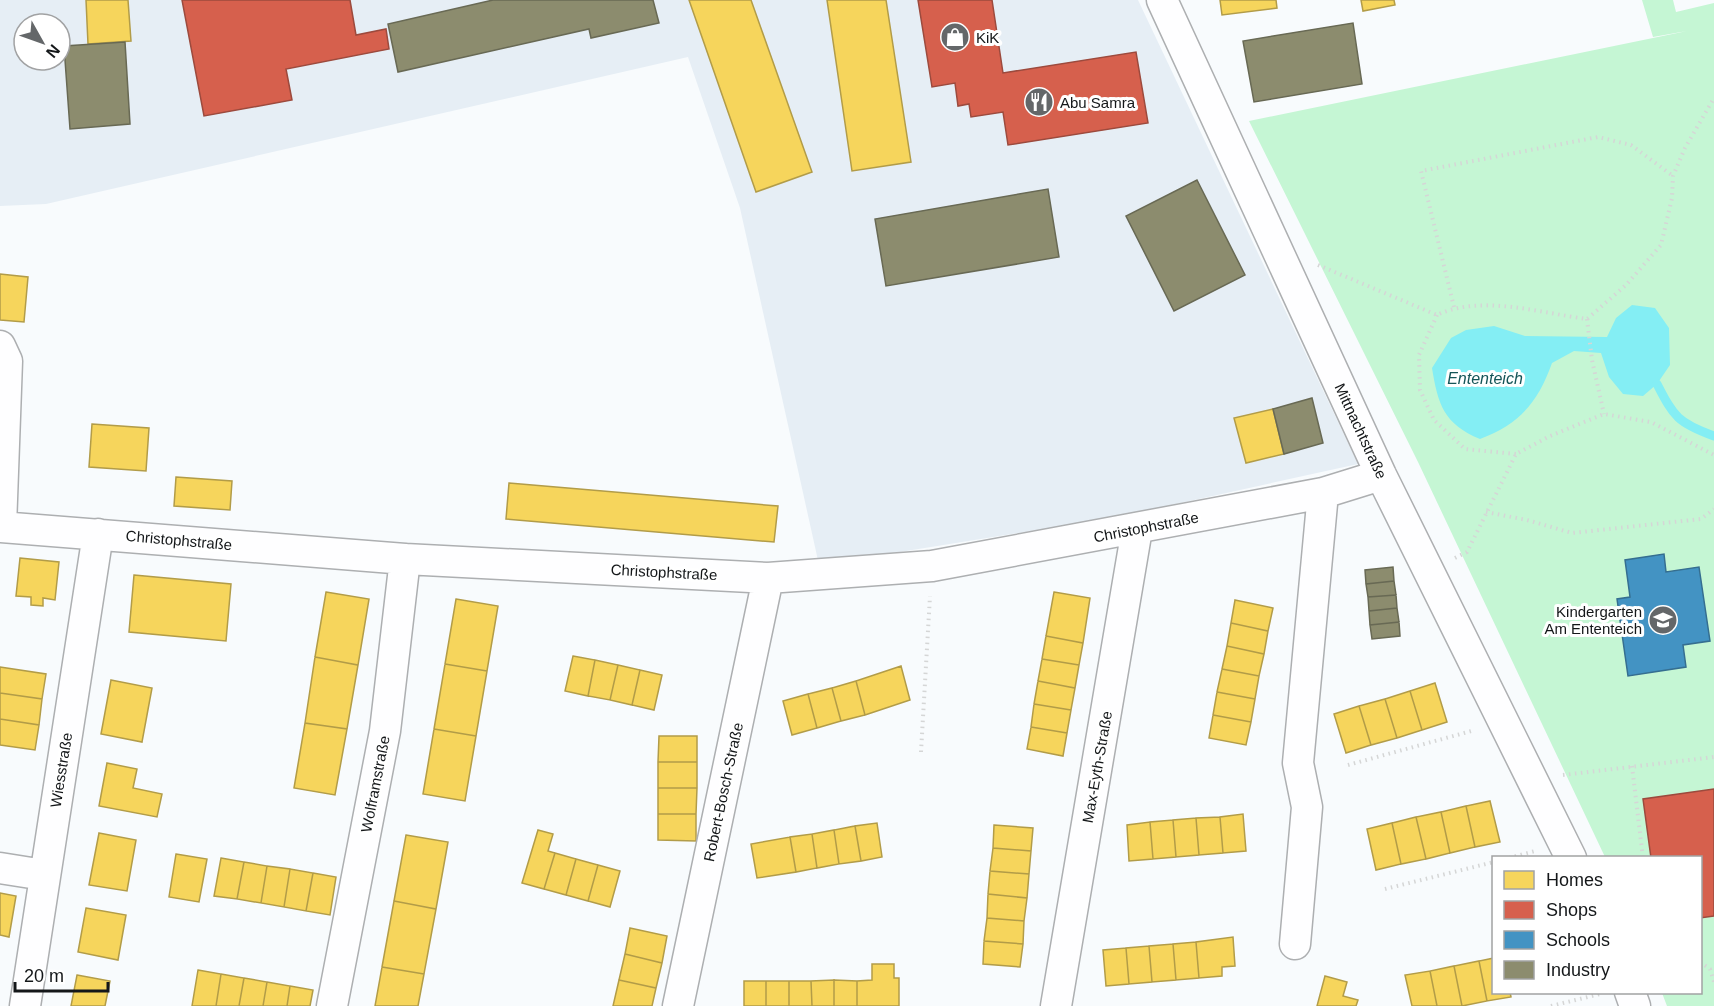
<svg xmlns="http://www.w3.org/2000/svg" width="1714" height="1006" viewBox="0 0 1714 1006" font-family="Arial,sans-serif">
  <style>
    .built { fill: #e6eef5; fill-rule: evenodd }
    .green { fill: #c5f6d4 }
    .water { fill: #84eef4 }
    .homes { fill: #f6d55c; stroke: #b29c48; stroke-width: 1.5 }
    .shops { fill: #d6604d; stroke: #9c4a3d; stroke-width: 1.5 }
    .schools { fill: #4393c3; stroke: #356e90; stroke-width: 1.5 }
    .industry { fill: #8c8c6e; stroke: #686954; stroke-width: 1.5 }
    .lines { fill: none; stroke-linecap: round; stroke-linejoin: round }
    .stream { stroke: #84eef4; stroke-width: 9 }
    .minor-casing { stroke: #adafb1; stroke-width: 33 }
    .path { stroke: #d5d6d6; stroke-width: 4; stroke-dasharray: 1.5 4.5; stroke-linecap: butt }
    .minor { stroke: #fefeff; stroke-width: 30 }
    .labels { text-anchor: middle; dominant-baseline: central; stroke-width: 6; stroke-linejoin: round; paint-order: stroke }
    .poi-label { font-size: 15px; fill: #141719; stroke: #fff; text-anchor: start }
    .street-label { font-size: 15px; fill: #141719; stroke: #fff }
    .water-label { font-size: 16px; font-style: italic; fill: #155558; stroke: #fff }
  </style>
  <rect width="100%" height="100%" fill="#f8fbfd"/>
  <path class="built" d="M0,0H1138L1358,464L1112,518L819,565L740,208L688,57L46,204L0,206ZM24,24H60V60H24Z"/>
  <path class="green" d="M1642,0H1673L1676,12L1714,3V1006H1667L1662,993L1700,992V858L1605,857L1418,462L1249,121L1687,31L1653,37Z"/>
  <path class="water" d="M1632,305L1655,308L1669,328L1670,365L1657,384L1643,396L1623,394L1609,377L1601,353L1574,351L1552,363C1538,402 1520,424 1480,439C1444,424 1438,405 1432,368L1451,338L1466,330L1494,326L1525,336L1607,337L1616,318Z"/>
  <path class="homes" d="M86,0H128L131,41L88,44Z
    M689,0H751L812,172L756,192Z
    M827,0H886L911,162L852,171Z
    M1220,0H1276L1277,8L1222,15Z
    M1361,0H1394L1395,5L1363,11Z
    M0,274L28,277L24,322L0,320Z
    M1273,409L1284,454L1246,463L1234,418Z
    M92,424L149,428L146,471L89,467Z
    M176,477L232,481L230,510L174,506Z
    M509,483L778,506L774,542L506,519Z
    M20,558L59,562L55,600L43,598V606L31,605V597L16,596Z
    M134,575L231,584L226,641L129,632Z
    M326,592L369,599L358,665L315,657Z
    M1054,592L1090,598L1083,643L1046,636Z
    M456,599L498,606L487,671L445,664Z
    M1235,600L1273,608L1268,631L1231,623Z
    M1231,623L1268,631L1264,654L1227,646Z
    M1046,636L1083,643L1079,665L1042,659Z
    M1227,646L1264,654L1259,676L1222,669Z
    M573,656L595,660L588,696L565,691Z
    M315,657L358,665L347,729L305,723Z
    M1042,659L1079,665L1075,688L1038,681Z
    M595,660L618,665L610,700L588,696Z
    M445,664L487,671L476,736L434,729Z
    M618,665L640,670L632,705L610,700Z
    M901,666L910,700L865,715L856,681Z
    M0,667L46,674L42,699L0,693Z
    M1222,669L1259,676L1255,699L1217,692Z
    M640,670L662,675L654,710L632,705Z
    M111,680L152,688L142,742L101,734Z
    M856,681L865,715L841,721L832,688Z
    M1038,681L1075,688L1071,710L1034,704Z
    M1435,683L1447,722L1422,730L1410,691Z
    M832,688L841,721L817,728L808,694Z
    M1410,691L1422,730L1397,738L1385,699Z
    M1217,692L1255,699L1251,722L1213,715Z
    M0,693L42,699L39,725L0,719Z
    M808,694L817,728L792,735L783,701Z
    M1385,699L1397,738L1371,745L1359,706Z
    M1034,704L1071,710L1067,733L1031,727Z
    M1359,706L1371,745L1346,753L1334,714Z
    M1213,715L1251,722L1246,745L1209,738Z
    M0,719L39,725L35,750L0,745Z
    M305,723L347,729L335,795L294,788Z
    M1031,727L1067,733L1063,756L1027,749Z
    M434,729L476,736L465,801L423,794Z
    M659,736H697V762H658Z
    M658,762H697V788H658Z
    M107,763L137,769L133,788L162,794L157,817L99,806Z
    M658,788H697L696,814H658Z
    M1490,801L1500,842L1475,847L1466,806Z
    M1466,806L1475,847L1450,853L1441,812Z
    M1441,812L1450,853L1426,859L1416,817Z
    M658,814H696V841L658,840Z
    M1243,814L1246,851L1223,853L1220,817Z
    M1220,817L1223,853L1199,855L1196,818Z
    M1416,817L1426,859L1401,864L1392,823Z
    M1196,818L1199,855L1176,857L1173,820Z
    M1173,820L1176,857L1153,859L1150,822Z
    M1150,822L1153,859L1129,861L1127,825Z
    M877,823L882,857L861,861L855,826Z
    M1392,823L1401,864L1376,870L1367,829Z
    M994,825L1033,828L1031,851L993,848Z
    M855,826L861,861L839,864L834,830Z
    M538,830L553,834L548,851L555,853L544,889L522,883Z
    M834,830L839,864L817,868L812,834Z
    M99,833L136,840L127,891L89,885Z
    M812,834L817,868L796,872L790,837Z
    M406,835L448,842L436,909L394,901Z
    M790,837L796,872L757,878L751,844Z
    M993,848L1031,851L1029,874L990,871Z
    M555,853L576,859L566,895L544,889Z
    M176,854L207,859L199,902L169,897Z
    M221,858L244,862L237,899L214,896Z
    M576,859L598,865L588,901L566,895Z
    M244,862L267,866L261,903L237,899Z
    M598,865L620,871L610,907L588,901Z
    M267,866L290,869L284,907L261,903Z
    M290,869L313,873L306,911L284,907Z
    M990,871L1029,874L1027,898L988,894Z
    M313,873L336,877L330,915L306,911Z
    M0,893L16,896L9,937L0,935Z
    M988,894L1027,898L1024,921L987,918Z
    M394,901L436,909L424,974L382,967Z
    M86,908L126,915L118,960L78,952Z
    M987,918L1024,921L1023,944L984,941Z
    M630,928L667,936L662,963L625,954Z
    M1233,937L1235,966L1222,967V976L1199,978L1196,942Z
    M984,941L1023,944L1020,967L983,964Z
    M1196,942L1199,978L1176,980L1173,944Z
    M1173,944L1176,980L1152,982L1149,946Z
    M1149,946L1152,982L1129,984L1126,948Z
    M1126,948L1129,984L1106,986L1103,950Z
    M625,954L662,963L656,988L619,980Z
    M1494,958V992H1510L1511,997L1487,1001L1479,961Z
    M1479,961L1487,1001L1462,1006L1454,966Z
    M872,964H894V978H899V1006H857V981L872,980Z
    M1454,966L1462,1006H1437L1430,971Z
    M382,967L424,974L418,1006H375Z
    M198,970L221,974L216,1006H192Z
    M1430,971L1437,1006H1412L1405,975Z
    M221,974L244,978L239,1006H216Z
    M77,975L110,981L105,1006H71Z
    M1325,976L1347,982L1343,996L1358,1000L1356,1006H1317Z
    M244,978L267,982L263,1006H239Z
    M619,980L656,988L652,1006H613Z
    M834,980V1006H812L811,981Z
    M834,980L857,981V1006H834Z
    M744,981H766V1006H744Z
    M766,981H789V1006H766Z
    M789,981H811L812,1006H789Z
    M267,982L290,986L287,1006H263Z
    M290,986L313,990L310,1006H287Z"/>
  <path class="shops" d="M182,0H350L356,35L386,29L389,49L286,69L292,100L204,116Z
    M918,0H992L1003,73L1136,52L1148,123L1008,145L1003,112L971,117L969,104L958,106L955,83L932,87Z
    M1714,789V916L1700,918V858H1651L1643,799Z"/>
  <path class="schools" d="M1664,554L1666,572L1699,567L1710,641L1683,645L1686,667L1628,676L1617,599L1630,597L1625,560Z"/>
  <path class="industry" d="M493,0H653L659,23L591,38L589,29L398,72L388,24Z
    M1353,23L1362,84L1254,102L1243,41Z
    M125,42L130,124L70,129L64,46Z
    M1197,180L1245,275L1174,311L1126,216Z
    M1048,189L1059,257L886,286L875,219Z
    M1312,398L1323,443L1284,454L1273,409Z
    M1393,567L1394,581L1366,584L1365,570Z
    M1394,581L1396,595L1368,597L1366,584Z
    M1396,595L1397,608L1369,611L1368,597Z
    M1397,608L1399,622L1370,625L1369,611Z
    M1399,622L1400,636L1372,639L1370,625Z"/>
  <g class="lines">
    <path class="stream" d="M1657,384C1674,417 1678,423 1714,436"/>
    <g class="minor-casing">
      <path id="minor" d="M1162,0L1381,475L1571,858
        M0,346L7,361L1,527
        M0,527L405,559L768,578L932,566L1323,493L1381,475
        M0,868L44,875
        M1295,944L1307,807L1298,763L1323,493
        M1630,992L1635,1006
        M25,1006L98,534
        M332,1006L385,731L405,559
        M678,1006L768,578
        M1056,1006L1137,529"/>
    </g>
    <path class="path" d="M1318,265L1437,315C1481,294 1540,313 1587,319L1626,285L1661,245L1672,198L1673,176L1685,148L1714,98
      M1454,307L1421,171L1598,137L1631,145L1673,176
      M1437,315L1419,355L1420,390L1434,420L1465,449L1516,454
      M1587,319L1592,360L1604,414
      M1486,512L1527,520L1572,533L1701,519L1714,509
      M1455,558L1467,552L1516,454L1550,436L1604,414L1651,422L1714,455
      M921,752L930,596
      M1348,765L1475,730
      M1632,766L1643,858
      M1563,775L1714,757
      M1509,858L1535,851
      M1385,889L1494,862
      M1700,962L1710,969L1714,982
      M1551,1006L1600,994"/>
    <use href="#minor" class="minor"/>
  </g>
  <defs>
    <g id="shop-disc" transform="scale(1.5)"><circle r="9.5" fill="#646769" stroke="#fff"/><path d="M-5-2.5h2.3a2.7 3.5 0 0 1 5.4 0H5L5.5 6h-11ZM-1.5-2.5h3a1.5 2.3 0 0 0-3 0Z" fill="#fff"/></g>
    <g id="restaurant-disc" transform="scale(1.5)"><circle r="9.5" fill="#646769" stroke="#fff"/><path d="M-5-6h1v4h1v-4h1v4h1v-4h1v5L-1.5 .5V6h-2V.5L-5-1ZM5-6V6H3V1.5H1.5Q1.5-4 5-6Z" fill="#fff"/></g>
    <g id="school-disc" transform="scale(1.5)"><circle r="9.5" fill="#646769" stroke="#fff"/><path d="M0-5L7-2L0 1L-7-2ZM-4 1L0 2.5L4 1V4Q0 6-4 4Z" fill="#fff"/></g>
  </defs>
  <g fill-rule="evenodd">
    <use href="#shop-disc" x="955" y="37"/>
    <use href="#restaurant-disc" x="1039" y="102"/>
    <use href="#school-disc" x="1663" y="620"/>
  </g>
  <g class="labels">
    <g class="poi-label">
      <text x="976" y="37">KiK</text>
      <text x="1060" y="102">Abu Samra</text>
      <text x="1642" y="611" text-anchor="end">Kindergarten<tspan x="1642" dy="17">Am Ententeich</tspan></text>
    </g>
    <g class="street-label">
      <text transform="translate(1361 431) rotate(65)">Mittnachtstraße</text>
      <text transform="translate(1146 527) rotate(-11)">Christophstraße</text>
      <text transform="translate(179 540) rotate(5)">Christophstraße</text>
      <text transform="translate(664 572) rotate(3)">Christophstraße</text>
      <text transform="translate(1097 767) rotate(-80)">Max-Eyth-Straße</text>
      <text transform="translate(61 770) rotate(-81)">Wiesstraße</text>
      <text transform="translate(375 784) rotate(-79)">Wolframstraße</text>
      <text transform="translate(723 792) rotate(-78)">Robert-Bosch-Straße</text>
    </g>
    <g class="water-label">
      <text x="1485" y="378">Ententeich</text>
    </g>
  </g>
  <rect x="1492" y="856" width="210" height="138" fill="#ffffff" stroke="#a1a2a3" stroke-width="1.5"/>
  <rect x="1504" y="871" width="30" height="18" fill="#f6d55c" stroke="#a1a2a3" stroke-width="1.5"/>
  <text x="1546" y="886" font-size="18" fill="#141719">Homes</text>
  <rect x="1504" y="901" width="30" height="18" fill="#d6604d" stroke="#a1a2a3" stroke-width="1.5"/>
  <text x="1546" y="916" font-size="18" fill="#141719">Shops</text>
  <rect x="1504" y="931" width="30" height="18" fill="#4393c3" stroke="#a1a2a3" stroke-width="1.5"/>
  <text x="1546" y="946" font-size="18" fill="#141719">Schools</text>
  <rect x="1504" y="961" width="30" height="18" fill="#8c8c6e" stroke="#a1a2a3" stroke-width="1.5"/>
  <text x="1546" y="976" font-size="18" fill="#141719">Industry</text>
  <g transform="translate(42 42) rotate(130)"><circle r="28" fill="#ffffff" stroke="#a1a2a3" stroke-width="1.5"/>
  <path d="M0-4.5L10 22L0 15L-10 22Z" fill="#646769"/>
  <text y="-9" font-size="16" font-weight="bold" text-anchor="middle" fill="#141719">N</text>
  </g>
  <path d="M15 982v9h93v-9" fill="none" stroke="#141719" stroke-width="3"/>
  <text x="24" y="982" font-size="18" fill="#141719" stroke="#ffffff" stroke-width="4.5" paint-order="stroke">20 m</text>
</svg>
